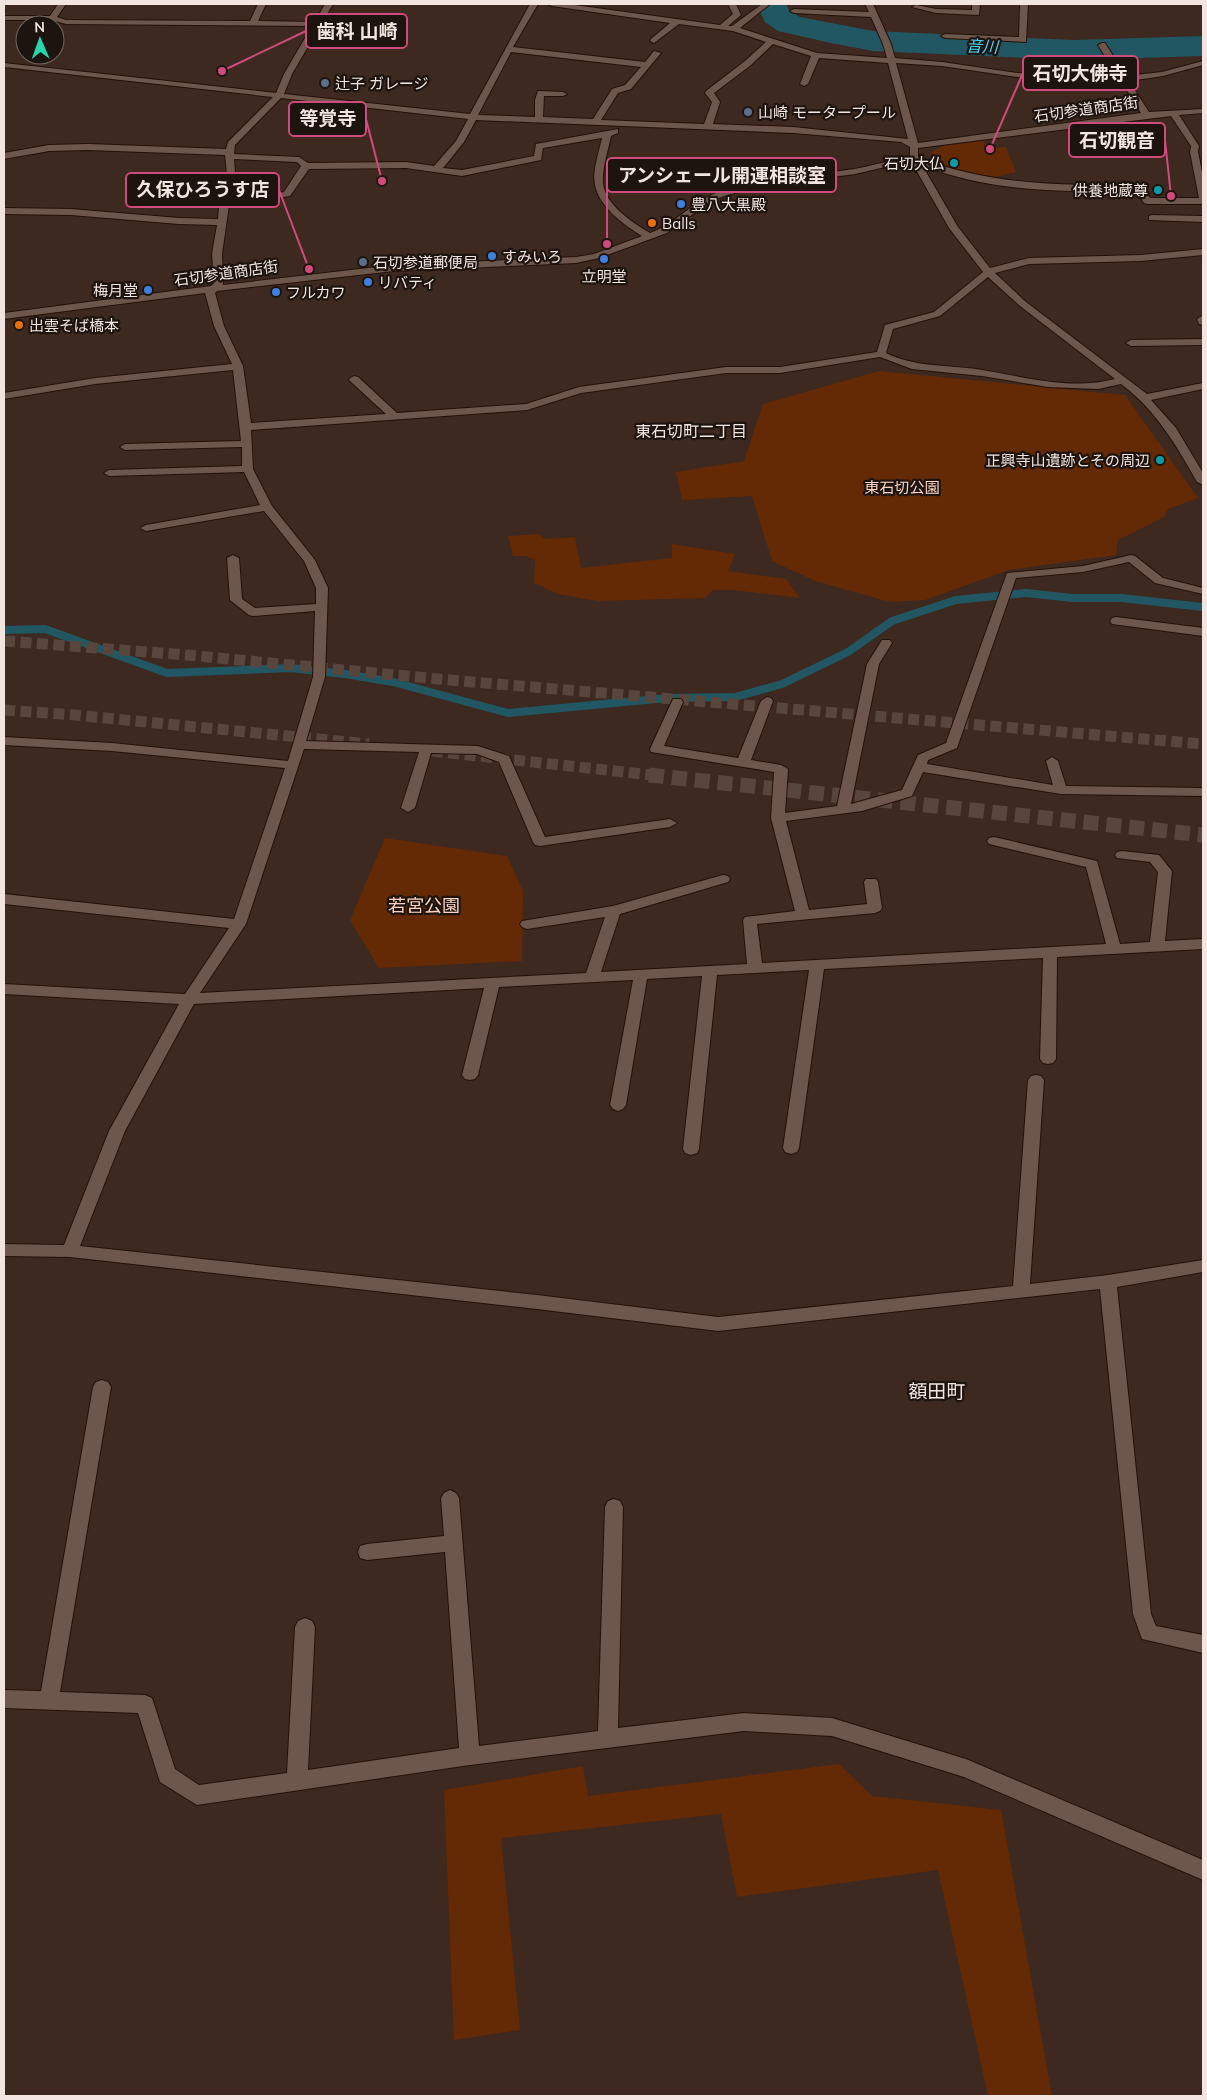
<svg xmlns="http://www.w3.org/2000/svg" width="1207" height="2100" viewBox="0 0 1207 2100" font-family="Mulish,'Noto Sans JP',sans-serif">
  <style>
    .green { fill: #642905 }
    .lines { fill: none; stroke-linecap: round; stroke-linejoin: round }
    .stream { stroke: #205763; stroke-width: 8 }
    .river { fill: #205763; fill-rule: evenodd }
    .highway-tunnel-far1 { stroke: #58453c; stroke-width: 11; stroke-dasharray: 11 5.5; stroke-linecap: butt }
    .highway-tunnel { stroke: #58453c; stroke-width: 15; stroke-dasharray: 15 8; stroke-linecap: butt }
    .minor-casing { stroke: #231108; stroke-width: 2 }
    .minor { fill: #6d564b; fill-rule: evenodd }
    .service-dot { fill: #5c6f8a; stroke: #1d1410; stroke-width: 2 }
    .culture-dot { fill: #0f9aa8; stroke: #1d1410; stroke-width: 2 }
    .shop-dot { fill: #3f7fe0; stroke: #1d1410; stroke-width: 2 }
    .food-dot { fill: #e8710a; stroke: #1d1410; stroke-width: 2 }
    .labels { text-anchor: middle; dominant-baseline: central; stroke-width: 4.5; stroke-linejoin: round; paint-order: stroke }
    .far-poi-label { font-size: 15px; fill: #f2e4de; stroke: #1d1410; text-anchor: start }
    .far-street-label { font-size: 15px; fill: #f2e4de; stroke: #1d1410 }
    .far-park-label { font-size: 15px; fill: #fbd3c0; stroke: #1d1410 }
    .far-water-label { font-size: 16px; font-style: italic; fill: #44dcfb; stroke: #1d1410 }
    .far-neighbourhood-label { font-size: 16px; fill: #f2e4de; stroke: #1d1410 }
    .park-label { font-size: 18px; fill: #fbd3c0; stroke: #1d1410 }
    .neighbourhood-label { font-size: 19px; fill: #f2e4de; stroke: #1d1410 }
    .leader { fill: none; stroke: #ce4b7c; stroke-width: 2 }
    .callout-dot { fill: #ce4b7c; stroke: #1d1410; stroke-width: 2 }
    .callout { fill: #1d1410; stroke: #ce4b7c; stroke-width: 2 }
    .callout-label { font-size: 19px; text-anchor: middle; font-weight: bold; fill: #f2e4de }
  </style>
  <rect width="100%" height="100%" fill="#3d291f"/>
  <path class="green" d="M983,140L986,148L1006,147L1016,172L994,177L965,172L934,163L930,153L943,146Z
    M879,371L1125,395L1198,498L1168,509L1164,517L1118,540L1116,555L1009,570L925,600L890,602L815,581L772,561L752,496L682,500L676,472L744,461L763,404Z
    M540,534L544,539L575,537L581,568L672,558V544L735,554L728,571L786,579L800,598L732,590H713L705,598L598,601L558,594L534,583L535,560L526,556H513L508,536Z
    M385,838L507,856L523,891L522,961L379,968L350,920Z
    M839,1764L872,1796L1001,1810L1052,2096H988L938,1870L737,1897L721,1814L501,1838L520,2030L454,2040L444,1790L583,1766L588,1796Z"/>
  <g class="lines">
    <path class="stream" d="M4,630L45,629L167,673L291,668L345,674L393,682L508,713L667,698L735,697L782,684L848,652L892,621L956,600L1026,593L1072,598H1121L1203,607"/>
    <path class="river" d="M756,4H786L789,10L800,17L873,31L1074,40L1203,36V56L1074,60L873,51L831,43L778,31L765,22Z"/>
    <path class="highway-tunnel-far1" d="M4,641L187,655L438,679L1203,744
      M4,710L75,715L369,744
      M432,751L661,776"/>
    <path class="highway-tunnel" d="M649,775L1203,835"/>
    <g class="minor-casing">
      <path id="minor" d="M58,4H66L57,17L66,20L250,21L258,4H266L258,21L315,22L325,4H333L292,74L284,94L470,114L530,4H538L513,47L645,62L654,51L661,53L631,89L618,93L601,120L704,124L712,102L705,93L706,91L745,61L766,42L733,31L679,24L654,43L650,41L651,39L670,23L552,6L548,4H567L720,25L733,14L728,4H736L741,15L728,26H732L762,4H770L740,28L817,53L887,58L883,44L871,17L794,13L790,11L794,9L869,12L865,4H873L891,44L895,58L942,62L1017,73L1117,76L1098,45L1102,43H1105L1126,76L1162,72L1203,61V65L1163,76L1129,81L1149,112L1203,109V113L1179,115L1199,146L1198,152L1203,177V204H1147L1144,203L1137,192C1065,191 990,193 922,165L958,227L990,268L1029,258L1141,255L1203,249V255L1141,261L1029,264L995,273L1026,302L1147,394L1203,383V389L1151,400L1176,428L1203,473V485L1197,482C1176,445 1156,410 1121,384L1098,389L1048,387L982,376L912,369L880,357L780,373H726L581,393L527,410L251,430L253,469L272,506L315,560L328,588L325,677L306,741L478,746L509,756L545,837L670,819L677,823L670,827L540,846L535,845L533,842L499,762L477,754L431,753L415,808L408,812L401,808L419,752L304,749L246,924L200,993L586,973L605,917L527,929L522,927L520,924L522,921L613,906L723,875L728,876L730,879L728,882L620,914L601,972L747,964L743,920L745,917L795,911L771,818L774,772L651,752L650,749L673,699H681L683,702L664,746L738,758L761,701L767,697L771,698L773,701L751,760L781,765L788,769L785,813L837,806L867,664L882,640H890L892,643L879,664L851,804L902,790L918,755L946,743L1007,573L1083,566L1131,555L1135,556L1163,578L1203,588V594L1155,583L1129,562L1083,572L1016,578L958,745L957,748L928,760L927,764L1053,785L1046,761L1052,757L1058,761L1066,786L1203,788V796L1061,794L923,772L912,796L862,811L786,821L809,910L867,904L864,882L866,879H876L878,882L882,908L880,911L875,913L757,924L762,963L1106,944L1086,867L989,844L987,841L989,838L994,837L1097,861L1120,944L1150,942L1158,872L1150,862L1117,858L1115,855L1117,852L1122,851L1159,855L1172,871L1165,941L1203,939V949L1057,957L1056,1059L1053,1063L1048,1064L1043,1063L1040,1059L1043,958L824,969L799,1148L797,1152L791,1154L785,1152L783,1148L809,970L717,975L699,1149L697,1153L691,1155L685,1153L683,1149L702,976L647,979L626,1105L623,1109L618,1111L613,1109L610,1105L633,980L499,987L478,1075L475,1079L470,1080L465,1079L462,1075L484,988L194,1004L125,1131L80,1246L537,1295L718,1317L1013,1286L1028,1080L1031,1076L1036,1075L1041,1076L1044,1080L1030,1284L1108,1275L1203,1260V1272L1117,1287L1151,1614L1156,1626L1203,1635V1653L1142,1639L1133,1614L1100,1289L718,1331L537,1309L70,1257L4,1256V1244L64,1245L109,1131L179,1004L4,994V984L185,994L229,928L4,904V894L234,919L285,768L112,751L4,745V737L112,743L288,761L313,677L315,611L253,616L249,615L230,600L227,558L233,555L239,558L242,599L255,608L316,604V588L304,561L264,511L146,531L140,528L146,525L260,505L244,472L109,476L104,473L109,470L242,466V447L125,450L120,447L125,444L241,441L233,370L95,384L4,399V393L95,378L232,364L214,326L205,293L4,319V313L211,286L214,283L212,254L217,225L179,224L71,215L4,214V208L71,209L179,218L218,219L219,207L228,184L225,155L88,150L49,151L4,159V153L49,145L88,144L226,149L228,142L273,97L4,67V63L276,93L284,74L312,26L66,24L52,20H4V16H50ZM773,44L811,56L800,84L804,86L808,84L819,58L888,63L908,139L793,127L713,124L720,102L714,93L751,65ZM511,52L641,67L625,85L612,89L593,119L543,117L544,96H563L567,94L563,92L541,91H538L535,100V117L478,115ZM896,63L942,66L1017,77L1121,81L1141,113L918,143ZM281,98L468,119L456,141L434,166L406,162L308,163L299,157L234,154L235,145ZM1171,116L1191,146L1190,152L1199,198H1150L1143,187L1140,186C1064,185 989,186 918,157V148ZM476,120L793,133L901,142L910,147V156C891,160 872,166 854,169C808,176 762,177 719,192C693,201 675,224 650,233C633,223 605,205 603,183C602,168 608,151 611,136L618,133V129L536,144L534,156L462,170L443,168L464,142ZM602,138C599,152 592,171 595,185C599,207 624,225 642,236L594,254L576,257L394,265L223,285L222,254L229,205L290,196L309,169L406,168L462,176L541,160L543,148ZM234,159L297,162L301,166L284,192L231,200L236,184ZM911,161L949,228L983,272L934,312L885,325L877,352L780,367H726L579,387L526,404L397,413L358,377L354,376L349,379L350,381L386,414L251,423L243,366L224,326L215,293L217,291L394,271L576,263L599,258L667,233L708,203L724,196L757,187L855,174ZM988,277L1020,306L1115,379C1069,391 1022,376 976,369C945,365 914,367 886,353L893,329L940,316Z
        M972,4H980L979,15L936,13L912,7L916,5L936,9L972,10Z
        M1020,4H1028L1026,42L945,38L941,36L945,34L1019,37Z
        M1152,215L1203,216V222L1149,220V216Z
        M1202,316H1203V325L1199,324L1197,319Z
        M1203,339V345L1131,346L1126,343L1131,340Z
        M1116,617L1203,628V636L1112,624L1110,621L1112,618Z
        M102,1380L108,1382L111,1387L60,1692L145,1695L152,1698L175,1769L199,1785L287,1773L295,1627L298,1621L305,1618L312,1621L315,1627L308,1770L459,1748L445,1552L367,1560L360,1558L358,1552L360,1546L367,1544L444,1536L441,1498L444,1493L450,1490L456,1493L459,1498L479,1746L598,1731L605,1507L608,1501L614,1499L620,1501L623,1507L618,1728L744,1713L832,1718L966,1759L1203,1860V1880L964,1777L832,1736L744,1731L470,1765L197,1805L160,1782L138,1713L4,1708V1690L41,1691L93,1387L96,1382Z"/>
    </g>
    <use href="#minor" class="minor"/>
  </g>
  <g class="service-dot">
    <circle cx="325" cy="83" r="5"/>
    <circle cx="748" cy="112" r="5"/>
    <circle cx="363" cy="262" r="5"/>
  </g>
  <g class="culture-dot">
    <circle cx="954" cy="163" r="5"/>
    <circle cx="1158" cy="190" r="5"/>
    <circle cx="1160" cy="460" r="5"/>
  </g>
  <g class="shop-dot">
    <circle cx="681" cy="204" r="5"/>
    <circle cx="492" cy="256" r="5"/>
    <circle cx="604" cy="259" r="5"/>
    <circle cx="368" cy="282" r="5"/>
    <circle cx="148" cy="290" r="5"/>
    <circle cx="276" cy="292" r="5"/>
  </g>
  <g class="food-dot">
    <circle cx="652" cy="223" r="5"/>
    <circle cx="19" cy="325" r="5"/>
  </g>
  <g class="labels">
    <g class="far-poi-label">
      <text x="335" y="83">辻子 ガレージ</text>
      <text x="758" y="112">山崎 モータープール</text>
      <text x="944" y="163" text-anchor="end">石切大仏</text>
      <text x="1148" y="190" text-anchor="end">供養地蔵尊</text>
      <text x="691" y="204">豊八大黒殿</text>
      <text x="662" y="223">Balls</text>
      <text x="502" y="256">すみいろ</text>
      <text x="373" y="262">石切参道郵便局</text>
      <text x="604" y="276" text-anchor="middle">立明堂</text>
      <text x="378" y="282">リバティ</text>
      <text x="138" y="290" text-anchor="end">梅月堂</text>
      <text x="286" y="292">フルカワ</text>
      <text x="29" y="325">出雲そば橋本</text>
      <text x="1150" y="460" text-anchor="end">正興寺山遺跡とその周辺</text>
    </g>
    <g class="far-street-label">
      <text transform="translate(1086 109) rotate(-8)">石切参道商店街</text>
      <text transform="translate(226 273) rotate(-8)">石切参道商店街</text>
    </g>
    <g class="far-park-label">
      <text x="902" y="487">東石切公園</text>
    </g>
    <g class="far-water-label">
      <text transform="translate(982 46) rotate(3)">音川</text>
    </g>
    <g class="far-neighbourhood-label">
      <text x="691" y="431">東石切町二丁目</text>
    </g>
    <g class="park-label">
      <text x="424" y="905">若宮公園</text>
    </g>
    <g class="neighbourhood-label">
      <text x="937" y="1391">額田町</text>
    </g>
  </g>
  <path class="leader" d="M222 71L306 31M990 149L1023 73M382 181L366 119M1171 196L1165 140M607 244L607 175M309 269L279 190"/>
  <g class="callout-dot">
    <circle cx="222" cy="71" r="5"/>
    <circle cx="990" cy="149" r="5"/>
    <circle cx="382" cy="181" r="5"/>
    <circle cx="1171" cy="196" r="5"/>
    <circle cx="607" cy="244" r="5"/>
    <circle cx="309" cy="269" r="5"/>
  </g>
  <g class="callout">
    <rect x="306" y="14" width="101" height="34" rx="5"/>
    <rect x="1023" y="56" width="115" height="34" rx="5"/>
    <rect x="289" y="102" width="77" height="34" rx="5"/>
    <rect x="1069" y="123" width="96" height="34" rx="5"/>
    <rect x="607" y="158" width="229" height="34" rx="5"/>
    <rect x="126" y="173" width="153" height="34" rx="5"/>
  </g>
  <g class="callout-label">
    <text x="357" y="38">歯科 山崎</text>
    <text x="1080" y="80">石切大佛寺</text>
    <text x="328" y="125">等覚寺</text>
    <text x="1117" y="147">石切観音</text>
    <text x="722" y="182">アンシェール開運相談室</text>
    <text x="203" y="196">久保ひろうす店</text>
  </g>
  <rect width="1207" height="2100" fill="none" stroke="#f2e4de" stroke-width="10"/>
  <g transform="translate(40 40) rotate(358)"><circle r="24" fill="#1d1410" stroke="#726762"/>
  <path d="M0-4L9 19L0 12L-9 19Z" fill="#28d5ad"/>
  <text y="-8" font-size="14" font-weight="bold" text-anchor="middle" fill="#f2e4de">N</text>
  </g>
</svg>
